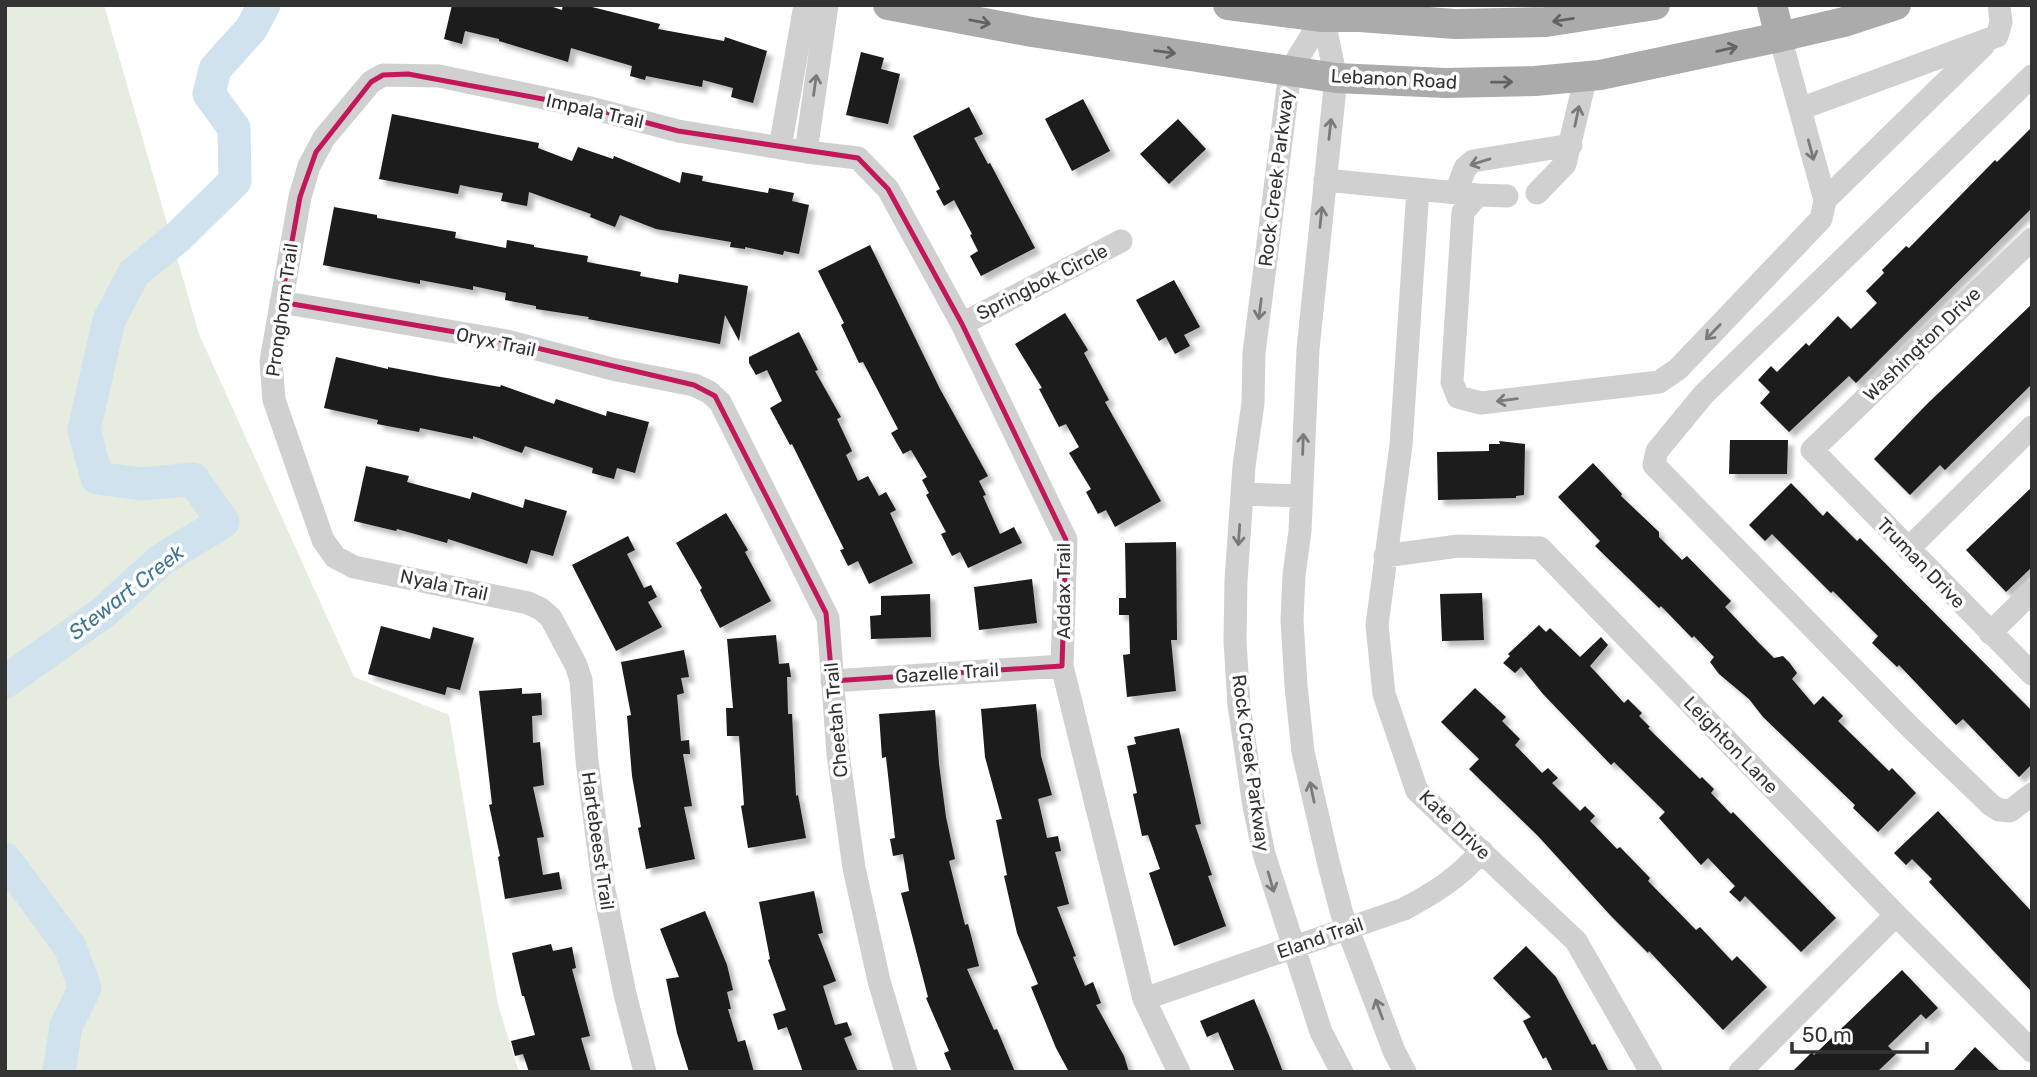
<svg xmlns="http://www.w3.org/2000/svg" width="2037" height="1077" viewBox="0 0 2037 1077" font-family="Rubik,sans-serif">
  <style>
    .green { fill: #e6ecdf }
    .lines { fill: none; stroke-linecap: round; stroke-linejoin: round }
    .river { stroke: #cfe2ee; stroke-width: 33 }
    .building { fill: #1a1a1a; filter: url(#shadow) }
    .minor { stroke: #d0d0d0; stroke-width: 23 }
    .major { stroke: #ababab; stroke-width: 30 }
    .oneway { stroke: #636363 }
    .oneway2 { stroke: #7a7a7a }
    .marked { fill: none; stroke: #c2185b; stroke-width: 5; stroke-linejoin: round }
    .labels { text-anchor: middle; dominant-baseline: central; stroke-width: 7; stroke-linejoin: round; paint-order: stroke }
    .street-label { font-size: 19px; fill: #333; stroke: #fff }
    .water-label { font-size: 21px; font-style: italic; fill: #3f7597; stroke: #fff }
  </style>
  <defs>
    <filter id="shadow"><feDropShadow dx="5.5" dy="5.5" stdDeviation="2" flood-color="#0004"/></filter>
  </defs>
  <rect width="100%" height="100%" fill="#fff"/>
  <path class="green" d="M5,5H104L199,334L354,677L449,715L498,1005L519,1072H5Z"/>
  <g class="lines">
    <path class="river" d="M5,682L104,612L161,560L223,522L193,479L142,484L97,478L84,430L109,320L134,273L179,236L235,181L234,128L209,94L215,69L251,29L264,5
      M5,859L70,947L85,988L66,1026L59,1072"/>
  </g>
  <path class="building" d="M452,5H547L562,10L563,5H584L660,24L658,29L724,41L725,37L767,51L753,103L731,97L733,88L703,80L702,87L646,76L645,80L630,76L632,66L571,48L568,62L499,41V39L465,31L462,44L444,39Z
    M861,52L884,58L881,69L900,74L888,124L846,115Z
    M1083,99L1110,151L1072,171L1045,119Z
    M969,107L983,134L974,138L988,164L990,163L1035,248L981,276L970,256L978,251L970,235L972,234L954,200L944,206L936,191L940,189L913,136Z
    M392,114L539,143L538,148L572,161L578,147L613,159L614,156L680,183L682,172L703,176L702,181L768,193L769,188L794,193L792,201L809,205L799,254L784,251L783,255L745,247V249L730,247L731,242L656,229L620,215L615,227L590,217L591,214L529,192L527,206L501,201L503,193L475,188L460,185L458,194L379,179Z
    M1178,119L1206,149L1169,184L1140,154Z
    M2032,127V208L1856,383L1849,376L1789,432L1760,403L1770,392L1758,380L1771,366L1777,372L1806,343L1809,346L1838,316L1851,329L1877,303L1866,291L1884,273L1882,270L1906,246L1909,248L1995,160L1997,162Z
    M334,207L377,215V218L456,232L455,238L506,248L507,240L534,245V247L588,256L587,262L641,272L640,276L678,283L679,274L748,286L739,341L725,315L720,344L588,319L589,317L536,309V306L505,300L506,293L473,286V290L420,280V284L323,265Z
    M870,245L940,389L988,476L979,481L986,495L983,496L1000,534L1014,527L1022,543L968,568L960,552L952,556L941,534L946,532L926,495L929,493L922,480L927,477L911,450L903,454L891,433L898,429L863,362L859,363L841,325L844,323L818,271Z
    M1174,280L1200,327L1184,335L1190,346L1175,354L1166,337L1159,341L1136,300Z
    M2032,304V384L1945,470L1940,465L1910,495L1874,459L1927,404Z
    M1065,313L1088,350L1084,353L1109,400L1105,402L1161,501L1115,527L1106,510L1098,514L1086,492L1091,489L1069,453L1079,447L1066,424L1059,427L1039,389L1042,388L1015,344Z
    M799,332L818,370L815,371L841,417L837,419L852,451L846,455L858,481L868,476L879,496L886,492L896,510L890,513L913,563L869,584L858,561L848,566L840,550L844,549L792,444L790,445L770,408L782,401L767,370L756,375L749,363V357Z
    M336,357L388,369V367L441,377L500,387L501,385L554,404L556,399L606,416L607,411L649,422L635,473L617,468L614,479L592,473L593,468L525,446L522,453L473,436V439L420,428L419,432L377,424L378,420L324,408Z
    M1730,440H1788L1787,474H1729Z
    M1499,441L1525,444L1524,495L1516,496V498L1438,500L1437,452L1489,451V444H1500Z
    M1593,463L1622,494L1621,496L1659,532V537L1682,560L1687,556L1731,601L1725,607L1758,642L1774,658L1783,656L1789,662L1797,673L1792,679L1814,705L1823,696L1843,716L1838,721L1889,771L1892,768L1916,793L1878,832L1853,808L1855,805L1763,717L1749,699L1719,674L1710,662L1714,657L1694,636L1692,638L1661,606L1659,608L1595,546L1600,541L1558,497Z
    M366,466L409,476L407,482L470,499L472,492L523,508L525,499L567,511L553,556L531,550L527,564L448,539L447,543L397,529L396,531L354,521Z
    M1791,483L1823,516L1827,511L1857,541L1860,538L2032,711V764L2019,777L1963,719L1956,725L1899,665L1897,667L1872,643L1878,636L1833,591L1831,593L1772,534L1765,541L1749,525Z
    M2032,487V567L2006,592L1966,550Z
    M726,513L748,550L745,552L771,601L720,628L700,590L702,588L676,543Z
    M628,536L635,550L627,554L644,588L651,585L657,597L648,602L662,627L616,651L572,565Z
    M1176,542L1177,640H1171L1176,691L1127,697L1123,655L1130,654L1129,615H1119V598H1126L1125,543Z
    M1032,579L1037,623L979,630L974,587Z
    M1482,593L1484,640L1442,641L1440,594Z
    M930,594L931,637L871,639L870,616L881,615V596Z
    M1539,625L1546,632L1550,628L1580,657L1601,637L1608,645L1590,666L1624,703L1628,699L1642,713L1639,716L1650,727L1648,728L1700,779L1702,777L1714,789L1711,793L1731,814L1733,812L1836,918L1801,952L1745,896L1740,902L1729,892L1735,886L1708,858L1701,865L1659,818L1665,812L1614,762L1611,765L1543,694L1521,667L1515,673L1503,663L1510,656L1508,654Z
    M381,626L430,639L433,627L474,638L460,690L447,687L445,695L368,674Z
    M776,635L779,664L789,663L791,677H787L788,714H792L796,796L798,795L806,838L748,848L741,806L744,805L739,736H727L726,708H733L727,639Z
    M684,650L689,677L681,678L684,693L677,695L681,741L689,740L690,754H683L692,806L684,807L695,859L646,869L638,828L641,827L632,776L627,716L631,715L621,662Z
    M522,688V694L541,693L542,715L532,716L533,743L540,742L544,785L533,787L544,837L537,838L543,875L559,872L562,889L505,899L498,857L500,856L489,805L492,804L479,691Z
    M1475,688L1506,717L1502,721L1520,739L1515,745L1542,773L1548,768L1558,778L1552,783L1580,811L1585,806L1595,816L1590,821L1617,849L1620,847L1650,878L1648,881L1696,930L1700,927L1732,961L1737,956L1767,987L1723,1030L1649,951L1648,953L1611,916L1538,836L1469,769L1479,759L1441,722Z
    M1036,704L1041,756L1052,795L1038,799L1047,838L1058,836L1061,851L1055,852L1069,904L1057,907L1076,956L1073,957L1085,986L1093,982L1101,1003L1096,1005L1124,1056L1129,1072H1069L1056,1048L1031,987L1038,984L1017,933L1004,876L1007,875L996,820L1002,819L985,757L981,709Z
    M935,710L939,764L946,817L955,859L949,861L965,925L968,924L979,966L967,969L994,1030L997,1029L1015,1072H952L944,1053L949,1051L926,998L928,997L901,893L909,891L903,854L893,856L890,839L895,838L886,757L882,758L879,714Z
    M1179,728L1201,824L1195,825L1212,875L1208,876L1226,926L1174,946L1149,873L1160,869L1148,835L1142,836L1133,794L1137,793L1127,746L1136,744L1134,737Z
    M1938,811L2032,912V992L1929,882L1932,879L1912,859L1906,865L1894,853Z
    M814,891L823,933L818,934L836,981L823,986L835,1025L847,1022L852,1035L844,1038L858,1072H803L787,1027L778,1030L773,1014L786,1010L768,960L770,959L759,902Z
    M705,911L727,965L733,990L727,992L731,1009H728L738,1042L745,1040L754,1072H689L677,1033L666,979L679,977L660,929Z
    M551,944L553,951L572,947L576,968L572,969L590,1036L581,1038L591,1072H529L523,1054L515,1056L511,1041L535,1035L524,996H522L512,953Z
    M1526,946L1556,977L1592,1045L1595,1044L1609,1072H1553L1546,1057L1543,1059L1523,1021L1531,1017L1493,978Z
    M1902,970L1938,1008L1926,1019L1921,1014L1888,1046L1896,1054L1877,1072H1792L1812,1052L1814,1055Z
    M1254,999L1270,1038L1283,1072H1235L1218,1032L1207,1037L1200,1021Z
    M1975,1047L2001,1072H1952Z"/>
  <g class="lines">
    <path class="minor" d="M1323,5V17L1336,78L1308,349L1300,531L1294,575L1292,620L1296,686L1303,752L1329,865L1342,914L1394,1051L1405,1072
      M1323,17L1290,71L1254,353L1253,403L1244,466L1236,580L1235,641L1239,705L1254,806L1264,854L1321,1032L1342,1072
      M2032,76L1704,394L1657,451L1654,465L1909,726L1991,805L1999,810L2010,811L2032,794
      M1800,109L1997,36L2001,22L1999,5
      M780,148L805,5
      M806,152L827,5
      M1325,180L1478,195
      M1418,189L1401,445L1377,625L1384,694L1417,791L1576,941L1651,1072
      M1456,193L1465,168L1473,161L1571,145
      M1537,193L1565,164L1586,76
      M1507,196L1478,195L1463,212L1452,382L1458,397L1481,403L1659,382L1678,369L1821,219L1825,200L1780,37
      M1825,200L1983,46
      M2032,239L1812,450L2032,674
      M281,302L507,341L612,369L694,385L709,392L720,402L828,618L838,754L854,868L879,981L906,1072
      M962,324L1121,241
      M1242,494L1301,496
      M1908,549L2032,427
      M1385,556L1458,546L1540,548L1896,915L2032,1051
      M1990,633L2032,592
      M832,681L1062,666
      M1144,999L1404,909C1436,892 1458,878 1482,851
      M645,1072L625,994L604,890L587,761L581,680L576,665L551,618L541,609L528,603L354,567L335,557L323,540L274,400L271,361L300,197L309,166L324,138L371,82L383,75L439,76L591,108L678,131L806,152L858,158L888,189L962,324L1066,540L1062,666L1144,999L1179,1072
      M1740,1072L1896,915"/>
    <path class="major" d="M888,5L1032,32L1336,78L1445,83L1535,81L1600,75L1780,37L1844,22L1896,5
      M1228,5L1323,17H1360L1455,24L1546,22L1655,5
      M1772,5L1780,37"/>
  </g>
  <defs><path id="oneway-shaft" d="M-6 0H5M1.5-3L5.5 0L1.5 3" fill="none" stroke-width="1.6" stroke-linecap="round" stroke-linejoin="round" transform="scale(1.75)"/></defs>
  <g class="oneway">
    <use href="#oneway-shaft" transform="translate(1563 20) rotate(171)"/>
    <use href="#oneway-shaft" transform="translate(980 22) rotate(11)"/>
    <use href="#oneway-shaft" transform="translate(1727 49) rotate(-13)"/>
    <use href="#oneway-shaft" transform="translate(1165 52) rotate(8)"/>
    <use href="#oneway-shaft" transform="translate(1502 82) rotate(-1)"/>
  </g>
  <g class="oneway2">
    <use href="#oneway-shaft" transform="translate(815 85) rotate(-82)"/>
    <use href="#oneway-shaft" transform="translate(1577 116) rotate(-78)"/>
    <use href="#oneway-shaft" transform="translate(1330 129) rotate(-84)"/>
    <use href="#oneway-shaft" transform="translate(1811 150) rotate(75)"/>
    <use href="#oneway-shaft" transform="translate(1480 162) rotate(163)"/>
    <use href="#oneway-shaft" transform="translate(1321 217) rotate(-84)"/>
    <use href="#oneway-shaft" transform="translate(1260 309) rotate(97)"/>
    <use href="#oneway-shaft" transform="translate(1713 332) rotate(134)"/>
    <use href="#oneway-shaft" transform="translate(1507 400) rotate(173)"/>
    <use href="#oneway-shaft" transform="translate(1303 444) rotate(-88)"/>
    <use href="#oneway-shaft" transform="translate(1239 535) rotate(94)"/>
    <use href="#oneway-shaft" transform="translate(1312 792) rotate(-102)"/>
    <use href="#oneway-shaft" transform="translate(1271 882) rotate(74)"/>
    <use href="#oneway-shaft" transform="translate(1379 1009) rotate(-110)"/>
  </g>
  <path class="marked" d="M408,74L591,108L678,131L858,158L888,189L962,324L1066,540L1062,666L832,681L826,613L715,396L694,385L507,341L281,302L300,197L316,152L371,82L383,75Z"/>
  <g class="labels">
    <g class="street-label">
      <text transform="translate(1394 79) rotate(3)">Lebanon Road</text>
      <text transform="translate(595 111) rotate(13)">Impala Trail</text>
      <text transform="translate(1276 178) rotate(-83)">Rock Creek Parkway</text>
      <text transform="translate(1042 282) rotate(-27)">Springbok Circle</text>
      <text transform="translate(282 310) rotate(-82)">Pronghorn Trail</text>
      <text transform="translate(496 342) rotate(12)">Oryx Trail</text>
      <text transform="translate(1922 344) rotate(-44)">Washington Drive</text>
      <text transform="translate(1921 563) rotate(46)">Truman Drive</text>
      <text transform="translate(444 585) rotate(12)">Nyala Trail</text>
      <text transform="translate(1063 591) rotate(-90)">Addax Trail</text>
      <text transform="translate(947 673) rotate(-4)">Gazelle Trail</text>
      <text transform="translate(836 720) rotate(-95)">Cheetah Trail</text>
      <text transform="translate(1731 745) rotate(46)">Leighton Lane</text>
      <text transform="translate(1251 763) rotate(82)">Rock Creek Parkway</text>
      <text transform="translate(1455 825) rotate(44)">Kate Drive</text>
      <text transform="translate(598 841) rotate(82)">Hartebeest Trail</text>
      <text transform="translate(1320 938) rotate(-19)">Eland Trail</text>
    </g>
    <g class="water-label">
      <text transform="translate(126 592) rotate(-38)">Stewart Creek</text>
    </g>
  </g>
  <rect width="2037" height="1077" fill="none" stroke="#333333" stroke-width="14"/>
  <path d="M1792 1042v10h135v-10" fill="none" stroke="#333333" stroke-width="3.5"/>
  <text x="1802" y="1042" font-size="21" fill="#333333" stroke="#ffffff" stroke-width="5" paint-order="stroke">50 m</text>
</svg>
